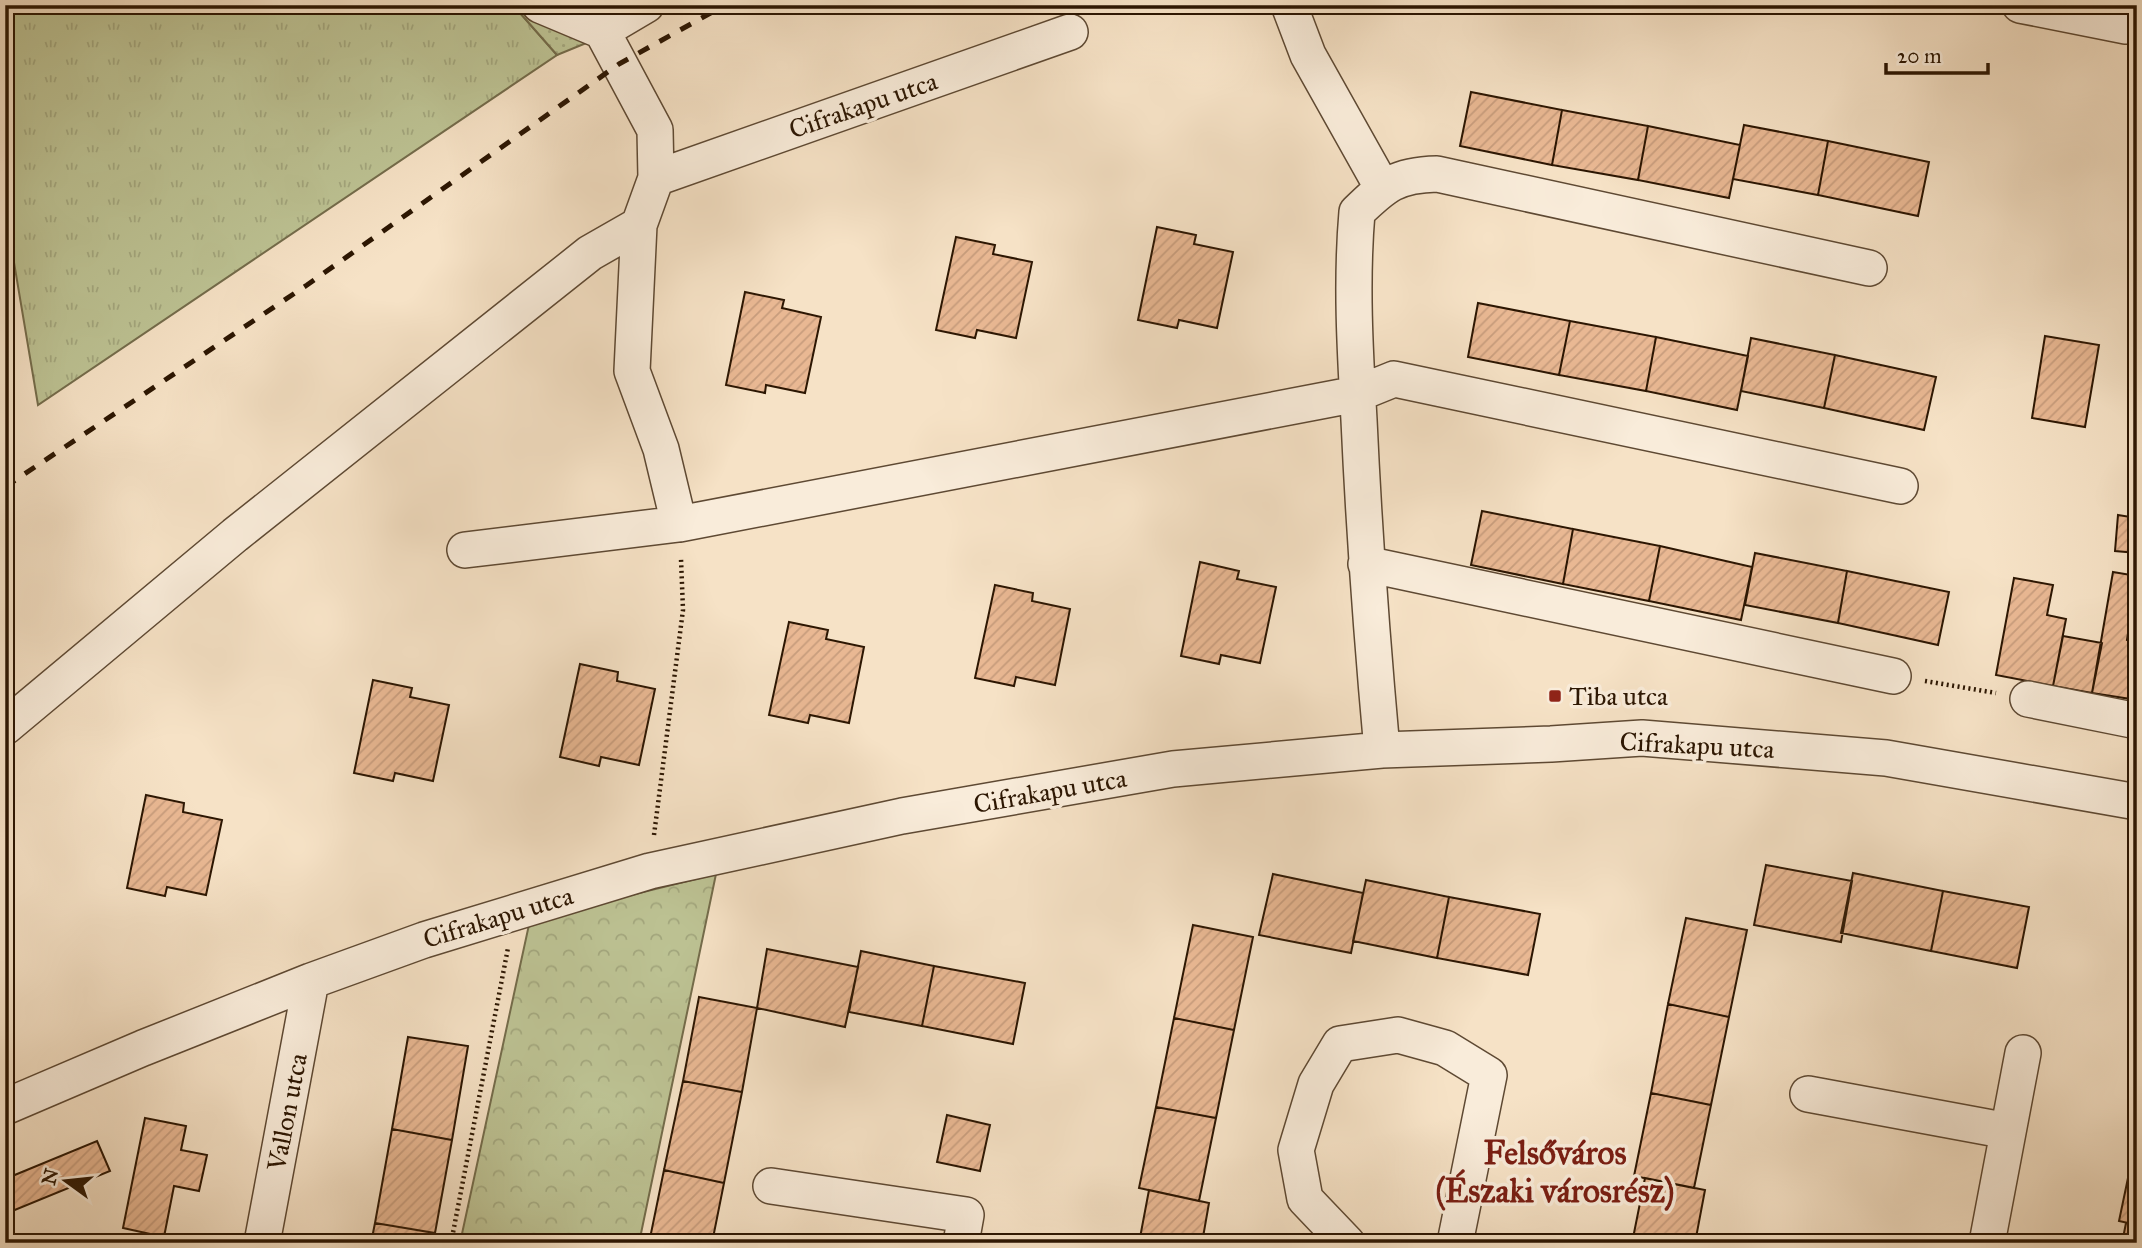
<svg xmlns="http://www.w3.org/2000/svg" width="2142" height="1248" viewBox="0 0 2142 1248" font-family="'IM FELL Great Primer',serif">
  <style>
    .grass { fill: url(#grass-tufts); stroke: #746c4b; stroke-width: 2 }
    .park { fill: url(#park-crowns); stroke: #746c4b; stroke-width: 2 }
    .garden { fill: url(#garden-dots); stroke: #746c4b; stroke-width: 2 }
    .building { fill: url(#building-hatch); stroke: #2c1602; stroke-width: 2 }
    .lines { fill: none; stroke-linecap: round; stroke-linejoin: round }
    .minor-casing { stroke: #5e4933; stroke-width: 38 }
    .path { stroke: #2c1602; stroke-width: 4.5; stroke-dasharray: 2 3.5; stroke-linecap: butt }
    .minor { stroke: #f9ecda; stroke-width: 35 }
    .rail { stroke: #2c1602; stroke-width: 5; stroke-dasharray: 12 12; stroke-linecap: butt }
    .poi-dot { fill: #8f2418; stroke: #f9ecda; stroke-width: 2.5 }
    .labels { text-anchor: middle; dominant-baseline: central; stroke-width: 7; stroke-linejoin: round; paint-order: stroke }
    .street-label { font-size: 26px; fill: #2c1602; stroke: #f9ecda }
    .poi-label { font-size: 26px; fill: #2c1602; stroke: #f9ecda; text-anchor: start }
    .district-label { font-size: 33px; font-weight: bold; fill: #7a1f14; stroke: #f9ecda }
  </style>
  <defs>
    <pattern id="grass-tufts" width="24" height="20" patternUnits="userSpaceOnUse" patternTransform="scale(1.75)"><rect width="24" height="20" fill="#bdc394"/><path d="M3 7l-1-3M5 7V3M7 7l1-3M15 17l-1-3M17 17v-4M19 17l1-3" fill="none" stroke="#a3a77e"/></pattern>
    <pattern id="park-crowns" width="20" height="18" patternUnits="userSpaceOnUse" patternTransform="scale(1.75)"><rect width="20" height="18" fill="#bdc394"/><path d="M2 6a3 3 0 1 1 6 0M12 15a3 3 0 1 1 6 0" fill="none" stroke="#a3a77e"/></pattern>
    <pattern id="garden-dots" width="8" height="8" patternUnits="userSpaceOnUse" patternTransform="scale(1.75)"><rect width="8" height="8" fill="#bdc394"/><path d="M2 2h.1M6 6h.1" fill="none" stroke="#a3a77e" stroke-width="1.8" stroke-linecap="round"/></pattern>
    <pattern id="building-hatch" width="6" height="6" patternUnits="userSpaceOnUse" patternTransform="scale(1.75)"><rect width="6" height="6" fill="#e9b893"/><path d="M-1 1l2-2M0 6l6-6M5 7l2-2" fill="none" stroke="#c89d7d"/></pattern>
  </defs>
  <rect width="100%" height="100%" fill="#f6e2c6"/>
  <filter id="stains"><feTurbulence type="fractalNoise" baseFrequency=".00286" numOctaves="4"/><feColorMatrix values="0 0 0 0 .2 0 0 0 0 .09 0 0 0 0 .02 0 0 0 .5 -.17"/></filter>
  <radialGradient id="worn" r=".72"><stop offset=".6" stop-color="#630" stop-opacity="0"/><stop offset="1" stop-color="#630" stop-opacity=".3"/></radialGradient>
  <path class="grass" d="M5,5H513L557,55L38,405L5,209Z"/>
  <path class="park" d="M716,874L639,1243H460L530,920Z"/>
  <path class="garden" d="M513,5H679L557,55Z"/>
  <path class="building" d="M1471,92L1562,110L1552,165L1460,146Z
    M1562,110L1648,126L1638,180L1552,165Z
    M1744,125L1828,141L1818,195L1733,179Z
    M1648,126L1740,145L1729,198L1638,180Z
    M1828,141L1929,162L1918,216L1818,195Z
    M1157,227L1196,235L1194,244L1233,252L1217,328L1179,320L1177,328L1138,320Z
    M956,237L995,245L993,254L1032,262L1016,338L977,330L975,338L936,330Z
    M745,292L784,300L782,308L821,317L805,393L766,385L765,393L726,385Z
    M1478,303L1570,321L1559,375L1468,357Z
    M1570,321L1656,337L1646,391L1559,375Z
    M2045,336L2099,345L2085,427L2032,418Z
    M1656,337L1748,356L1737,410L1646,391Z
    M1751,338L1835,355L1824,408L1741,391Z
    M1835,355L1936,377L1924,430L1824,408Z
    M1482,511L1573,529L1563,584L1471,565Z
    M2118,515L2137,518V553L2115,551Z
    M1573,529L1660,546L1649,601L1563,584Z
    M1660,546L1752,567L1741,620L1649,601Z
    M1755,553L1847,571L1838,623L1745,605Z
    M1200,562L1239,571L1237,579L1276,587L1260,663L1221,655L1219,664L1181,656Z
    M1847,571L1949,592L1938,645L1838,623Z
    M2113,572L2137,576L2127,640L2137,642V700L2092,693Z
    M2014,578L2053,585L2047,615L2066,619L2053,686L1996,675Z
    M995,585L1033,593L1032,601L1070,609L1055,685L1016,677L1014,686L975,678Z
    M789,622L828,630L826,639L864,647L849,723L810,715L808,723L769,715Z
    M2063,636L2102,643L2092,693L2053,686Z
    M580,664L618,672L617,681L655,689L639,765L601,757L599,766L560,757Z
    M373,680L412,688L410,697L449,705L433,781L395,773L393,781L354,773Z
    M146,795L184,803L183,812L222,820L206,895L167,887L165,896L127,888Z
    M1766,865L1852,881L1841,942L1754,925Z
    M1853,873L1943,891L1931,951L1841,933Z
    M1273,874L1363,893L1351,953L1259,935Z
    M1366,880L1449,897L1437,958L1353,941Z
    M1943,891L2029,907L2017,968L1931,951Z
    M1449,897L1540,914L1528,975L1437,958Z
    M1686,918L1747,930L1729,1017L1668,1004Z
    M1193,925L1253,937L1234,1030L1174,1018Z
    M767,949L858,967L845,1027L757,1008Z
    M861,951L934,966L922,1026L849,1012Z
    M934,966L1025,983L1013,1044L922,1026Z
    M699,997L757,1008L742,1092L683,1081Z
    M1668,1004L1729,1017L1711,1105L1651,1093Z
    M1174,1018L1234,1030L1216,1118L1156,1107Z
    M408,1037L468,1046L452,1140L392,1129Z
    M683,1081L742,1092L724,1183L664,1170Z
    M1651,1093L1711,1105L1694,1188L1634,1176Z
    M1156,1107L1216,1118L1199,1201L1139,1188Z
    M947,1115L990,1125L980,1171L937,1162Z
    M145,1118L186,1126L181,1150L207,1155L199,1191L174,1186L164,1237L123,1228Z
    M392,1129L452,1140L435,1233L375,1223Z
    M2137,1135V1225L2119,1221Z
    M97,1141L110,1171L5,1214V1179Z
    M664,1170L724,1183L712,1243H649Z
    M1645,1178L1705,1190L1695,1243H1632Z
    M1149,1190L1209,1203L1202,1243H1139Z
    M375,1223L435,1233L433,1243H371Z
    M2126,1223L2137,1225V1243H2122Z"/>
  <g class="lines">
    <g class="minor-casing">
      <path id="minor" d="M540,5L602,31L655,130L656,178L639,225L632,371L661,449L679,524
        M1289,5L1308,55L1382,187
        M2020,5L2126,26
        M602,31L646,5
        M656,178L1070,32
        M465,550L679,524L1357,394L1394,379L1900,486
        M1366,564L1893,676
        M2028,699L2137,721
        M5,727L235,535L590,253L639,225
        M1382,750C1372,640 1364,530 1359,420C1355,351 1351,281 1357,212C1385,185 1396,175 1437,174L1869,268
        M1808,1094L2008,1131
        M5,1107L143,1048L311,981L424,940L650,871L902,816L1173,769L1382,750L1551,744L1642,738L1886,758L2137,802
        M771,1186L966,1215L961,1243
        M262,1243L311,981
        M1347,1243L1305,1199L1296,1150L1316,1084L1340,1044L1398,1035L1445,1048L1489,1075L1455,1243
        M1987,1243L2023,1053"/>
    </g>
    <path class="path" d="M1925,681L1996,693
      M654,835L683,610L681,559
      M451,1243L508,948"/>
    <use href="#minor" class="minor"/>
    <path class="rail" d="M5,487L307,285L619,64L725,5"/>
  </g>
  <rect class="poi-dot" x="1548" y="689" width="14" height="14" rx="3.5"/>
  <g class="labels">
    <g class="street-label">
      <text transform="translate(863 105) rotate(-19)">Cifrakapu utca</text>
      <text transform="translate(1697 745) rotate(3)">Cifrakapu utca</text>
      <text transform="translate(1050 791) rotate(-10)">Cifrakapu utca</text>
      <text transform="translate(498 917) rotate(-17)">Cifrakapu utca</text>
      <text transform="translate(287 1112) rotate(-79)">Vallon utca</text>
    </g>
    <g class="poi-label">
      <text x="1569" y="696">Tiba utca</text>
    </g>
    <g class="district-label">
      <text x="1555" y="1153">Felsőváros<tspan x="1555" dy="38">(Északi városrész)</tspan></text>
    </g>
  </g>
  <rect width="2142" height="1248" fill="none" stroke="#f6e2c6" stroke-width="28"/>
  <rect x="7" y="7" width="2128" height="1234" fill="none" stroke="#2c1602" stroke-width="3.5"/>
  <rect x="14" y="14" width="2114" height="1220" fill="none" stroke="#2c1602" stroke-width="2"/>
  <g transform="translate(66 1181) rotate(285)" stroke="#f9ecda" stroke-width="5" paint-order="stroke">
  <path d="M0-5L12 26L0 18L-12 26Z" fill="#2c1602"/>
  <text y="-10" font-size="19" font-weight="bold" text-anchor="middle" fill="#2c1602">N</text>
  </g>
  <path d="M1886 63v10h102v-10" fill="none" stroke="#2c1602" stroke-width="3.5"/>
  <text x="1897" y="63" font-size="21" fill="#2c1602" stroke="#f9ecda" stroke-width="5" paint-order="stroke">20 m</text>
  <rect width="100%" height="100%" filter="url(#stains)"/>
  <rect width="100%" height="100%" fill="url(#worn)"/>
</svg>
